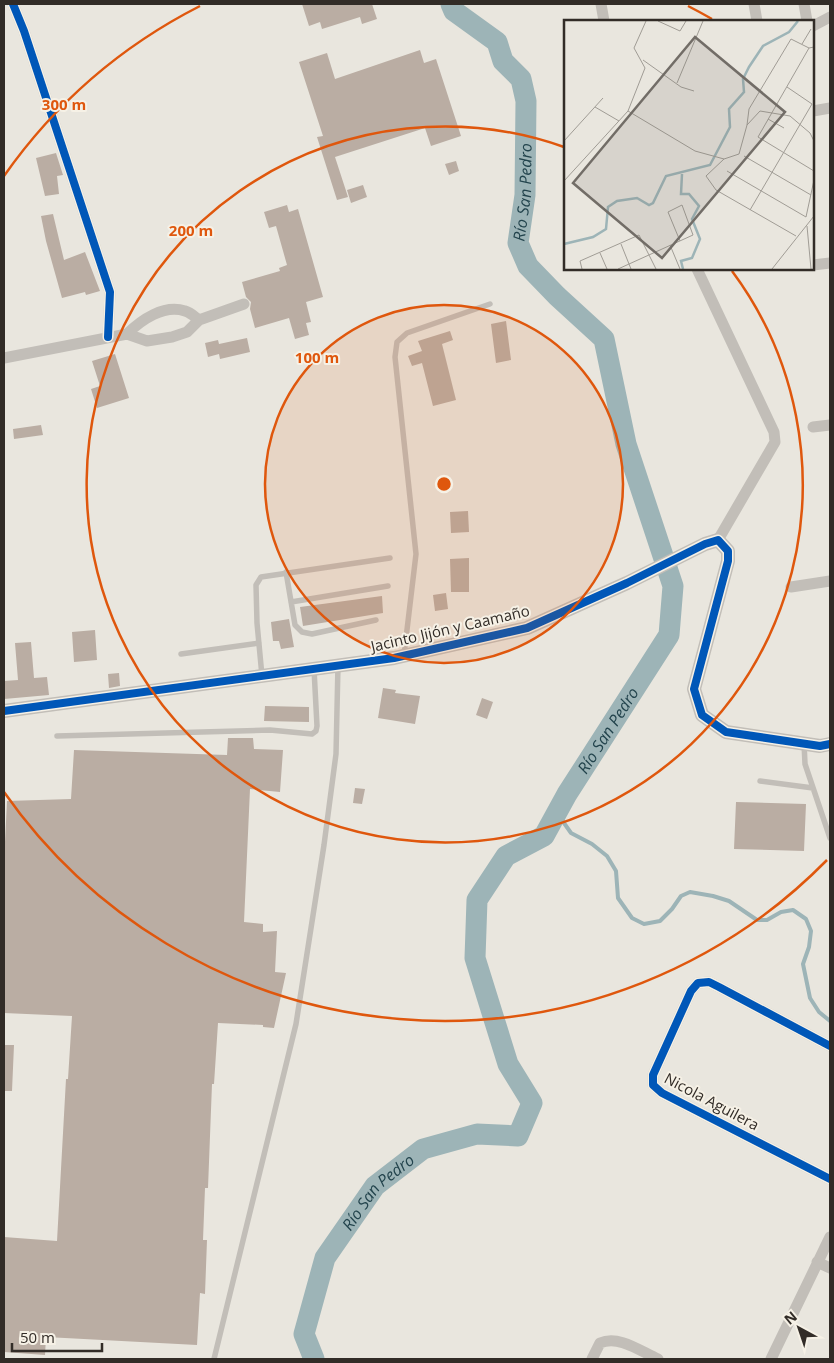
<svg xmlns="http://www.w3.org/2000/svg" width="834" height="1363" viewBox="0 0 834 1363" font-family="'Open Sans',sans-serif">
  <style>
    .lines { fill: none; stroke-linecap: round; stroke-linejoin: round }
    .stream { stroke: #9db4b7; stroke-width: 4 }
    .river { stroke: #9db4b7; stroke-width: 21 }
    .building { fill: #baada3 }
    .service { stroke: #c2beb8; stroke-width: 5.5 }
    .minor { stroke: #c2beb8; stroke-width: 11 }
    .tertiary { stroke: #c2beb8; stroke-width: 14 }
    .cycleway-casing { stroke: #f6f1e6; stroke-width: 11 }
    .cycleway { stroke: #0057b8; stroke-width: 8 }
    .ring { fill: none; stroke: #df570d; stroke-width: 2.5 }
    .labels { text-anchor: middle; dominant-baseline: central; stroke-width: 4; stroke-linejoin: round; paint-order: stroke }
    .street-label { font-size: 15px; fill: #322c27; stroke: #f6f1e6 }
    .water-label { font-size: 16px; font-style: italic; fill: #23444d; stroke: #f6f1e6 }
    .inset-river { fill: none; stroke: #9db4b7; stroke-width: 2.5 }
    .inset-road { fill: none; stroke: #a09c95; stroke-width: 1 }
    .view { fill: #726d67; fill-opacity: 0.15; stroke: #726d67; stroke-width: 2.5 }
    .inset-edge { fill: none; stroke: #322c27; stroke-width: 2.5 }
    .centre { fill: #df570d; stroke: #f6f1e6; stroke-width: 2.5 }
    .ring-label { font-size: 15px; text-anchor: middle; font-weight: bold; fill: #df570d; stroke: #f6f1e6; stroke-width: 4; stroke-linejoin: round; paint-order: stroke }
  </style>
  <rect width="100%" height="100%" fill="#e9e6de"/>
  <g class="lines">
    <path class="stream" d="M557,813L571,833L592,844L607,856L616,871L618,898L632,918L644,924L660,921L672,909L681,896L690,892L713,896L729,901L757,920H767L781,912L793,910L806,919L811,931L809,947L803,964L810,998L819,1012L830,1021"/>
    <path class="river" id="s1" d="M314,1359L304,1334L325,1258L375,1186L423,1149L477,1134L518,1136L532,1103L508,1064L475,958L477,900L506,856L544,836L567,794L669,635L673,586L626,444L604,339L557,296L528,266L518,243L525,195L526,101L521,79L503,61L497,42L454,11L451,4"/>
  </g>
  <path class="building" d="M302,4H372L377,19L362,24L360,17L322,29L320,22L309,26Z
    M420,50L424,63L436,59L461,136L431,146L425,128L335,157L348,197L337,200L317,137L323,136L299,62L327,53L335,79Z
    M56,153L63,175L57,176L59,194L45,196L36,158Z
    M456,161L459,171L449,175L445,164Z
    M363,185L367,197L351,203L347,190Z
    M287,205L289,212L298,209L323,297L306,302L311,322L306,323L309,335L295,339L289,318L255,328L250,309L251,302L246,297L242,282L280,271L279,268L287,265L276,226L269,228L264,212Z
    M53,214L64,260L85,252L100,291L86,295L85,292L62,298L46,241L41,216Z
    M506,321L511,360L496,363L491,324Z
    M450,331L453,340L442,344L456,400L433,406L422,363L412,366L408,356L422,351L418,341Z
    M247,338L250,352L220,359L219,354L208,357L205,343L218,340L219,344Z
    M115,354L129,398L97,408L91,389L100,386L92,361Z
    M41,425L43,435L14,439L13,429Z
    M468,511L469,532L451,533L450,512Z
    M469,558V592H451L450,559Z
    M446,593L448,609L435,611L433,595Z
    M382,596L383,613L303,626L300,607Z
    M289,619L294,647L281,649L279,641H273L271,622Z
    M95,630L97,660L74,662L72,632Z
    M31,642L34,678L47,677L49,695L4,699V681L18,680L15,643Z
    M119,673L120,686L109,688L108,674Z
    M383,688L396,690L395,693L420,696L415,724L378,718Z
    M482,698L493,702L487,719L476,715Z
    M265,706L309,707V722L264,721Z
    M228,738H253L254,749L283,750L280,792L250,789L244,922L263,924V932L277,931L275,972L286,973L274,1028L263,1027V1025L218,1023L214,1084H212L208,1188H205L203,1240H207L205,1294L200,1293L197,1345L46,1337L45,1355L4,1352V1237L57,1241L66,1079H68L72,1016L4,1013V862L7,801L71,799L74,750L227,755Z
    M355,788L365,789L362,804L353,803Z
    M736,802L806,804L804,851L734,849Z
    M4,1045H14L12,1091H4Z"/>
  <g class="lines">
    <path class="service" d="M286,572L295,625L302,632L312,634L376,620
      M291,602L388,586
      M181,654L259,643
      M404,655L416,554L395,357L397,342L407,333L490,304
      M262,676L257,623L256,585L261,577L390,558
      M57,736L270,730L312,734L316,731L317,726L314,669
      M804,743L805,764L830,838
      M760,781L813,788
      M214,1359L296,1024L324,845L336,754L338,665"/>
    <path class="minor" d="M13,4L24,31L110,292L108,337
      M601,4L604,21
      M754,4L757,21
      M804,4L807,21
      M813,26L830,17
      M813,111L830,108
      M813,265L830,263
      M697,269L774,432L775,442L718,540
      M127,334C141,320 164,304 185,311C190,312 195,317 199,320
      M4,358L127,334L147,341L172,337L187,332L199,320L244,304
      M813,427L830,425
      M791,587L830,581
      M830,1046L719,987L709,982L698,983L691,991L653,1075V1085L662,1093L830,1179
      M817,1262L830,1268
      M592,1359L600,1343C619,1335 640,1351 658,1359
      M771,1359L830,1237"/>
    <path class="tertiary" d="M4,711L394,658L527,628L627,583L705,544L718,540L728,551V561L694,689L702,715L726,732L820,746L830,744"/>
    <g class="cycleway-casing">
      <path id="cycleway" d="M13,4L24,31L110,292L108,337
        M4,711L394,658L527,628L627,583L705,544L718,540L728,551V561L694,689L702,715L726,732L820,746L830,744
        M830,1046L719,987L709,982L698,983L691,991L653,1075V1085L662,1093L830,1179"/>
    </g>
    <use href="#cycleway" class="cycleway"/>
  </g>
  <circle cx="444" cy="484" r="179" fill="#df570d" fill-opacity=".12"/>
  <g class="ring">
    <circle cx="444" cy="484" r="179"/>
    <path d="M732 271A358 358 0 1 1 564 147"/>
    <path d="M827 860A537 537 0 0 1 4 792M4 176A537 537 0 0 1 200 6M688 6A537 537 0 0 1 712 19"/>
  </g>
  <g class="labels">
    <g class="street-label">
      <text transform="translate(450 628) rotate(-13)">Jacinto Jijón y Caamaño</text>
      <text transform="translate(712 1101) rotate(28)">Nicola Aguilera</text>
    </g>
    <g class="water-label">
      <text stroke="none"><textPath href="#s1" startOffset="1422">Río San Pedro</textPath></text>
      <text stroke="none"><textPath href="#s1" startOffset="821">Río San Pedro</textPath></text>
      <text stroke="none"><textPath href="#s1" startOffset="191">Río San Pedro</textPath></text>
    </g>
  </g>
  <g transform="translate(564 20)">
    <rect width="250" height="250" fill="#e9e6de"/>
    <path class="inset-river" d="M118,154L117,174H125L135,186L128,199L136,219L128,238L117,241L119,249M0,224L29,217L42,209L44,187L53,181L73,178L85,185L89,183L102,156L146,145L166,107L165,89L180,72L179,59L185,47L199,26L225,12L234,1"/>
    <path class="inset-road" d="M94,1L116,11L122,1M238,24L247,9M250,27L245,28L194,117L250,151M79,40L117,67L130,71M113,63L139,1M31,87L55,101M64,91L131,131L160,139L142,156L152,170L232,216M204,99L220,108M183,105L185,89L227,19L245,28M0,121L39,78M180,136L247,175M160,139L175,134L183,105L196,91L226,96L246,113L250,121M163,151L242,197L250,160M0,161L64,91L81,48L70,28L82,1M186,190L248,84L223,67M243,206L247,249M57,224L67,249M106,225L116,249M36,233L43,249M18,249L16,241L75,215L92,249M54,249L129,215L118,185L104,192L116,221M208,249L250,196"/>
    <path class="view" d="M131,17L221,92L98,238L9,163Z"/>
    <rect width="250" height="250" class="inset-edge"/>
  </g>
  <circle cx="444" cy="484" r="8" class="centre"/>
  <g class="ring-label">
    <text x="64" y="110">300 m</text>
    <text x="191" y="236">200 m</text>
    <text x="317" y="363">100 m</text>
  </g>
  <rect width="834" height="1363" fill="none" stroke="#322c27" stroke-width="10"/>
  <g transform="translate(799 1328) rotate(320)" stroke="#f6f1e6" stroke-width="4" paint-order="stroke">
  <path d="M0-4L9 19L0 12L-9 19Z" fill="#322c27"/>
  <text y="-8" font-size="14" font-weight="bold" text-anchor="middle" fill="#322c27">N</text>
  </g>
  <path d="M12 1343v8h90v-8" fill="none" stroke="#322c27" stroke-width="2.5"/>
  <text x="20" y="1343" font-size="15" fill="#322c27" stroke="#f6f1e6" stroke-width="4" paint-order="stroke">50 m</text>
</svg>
